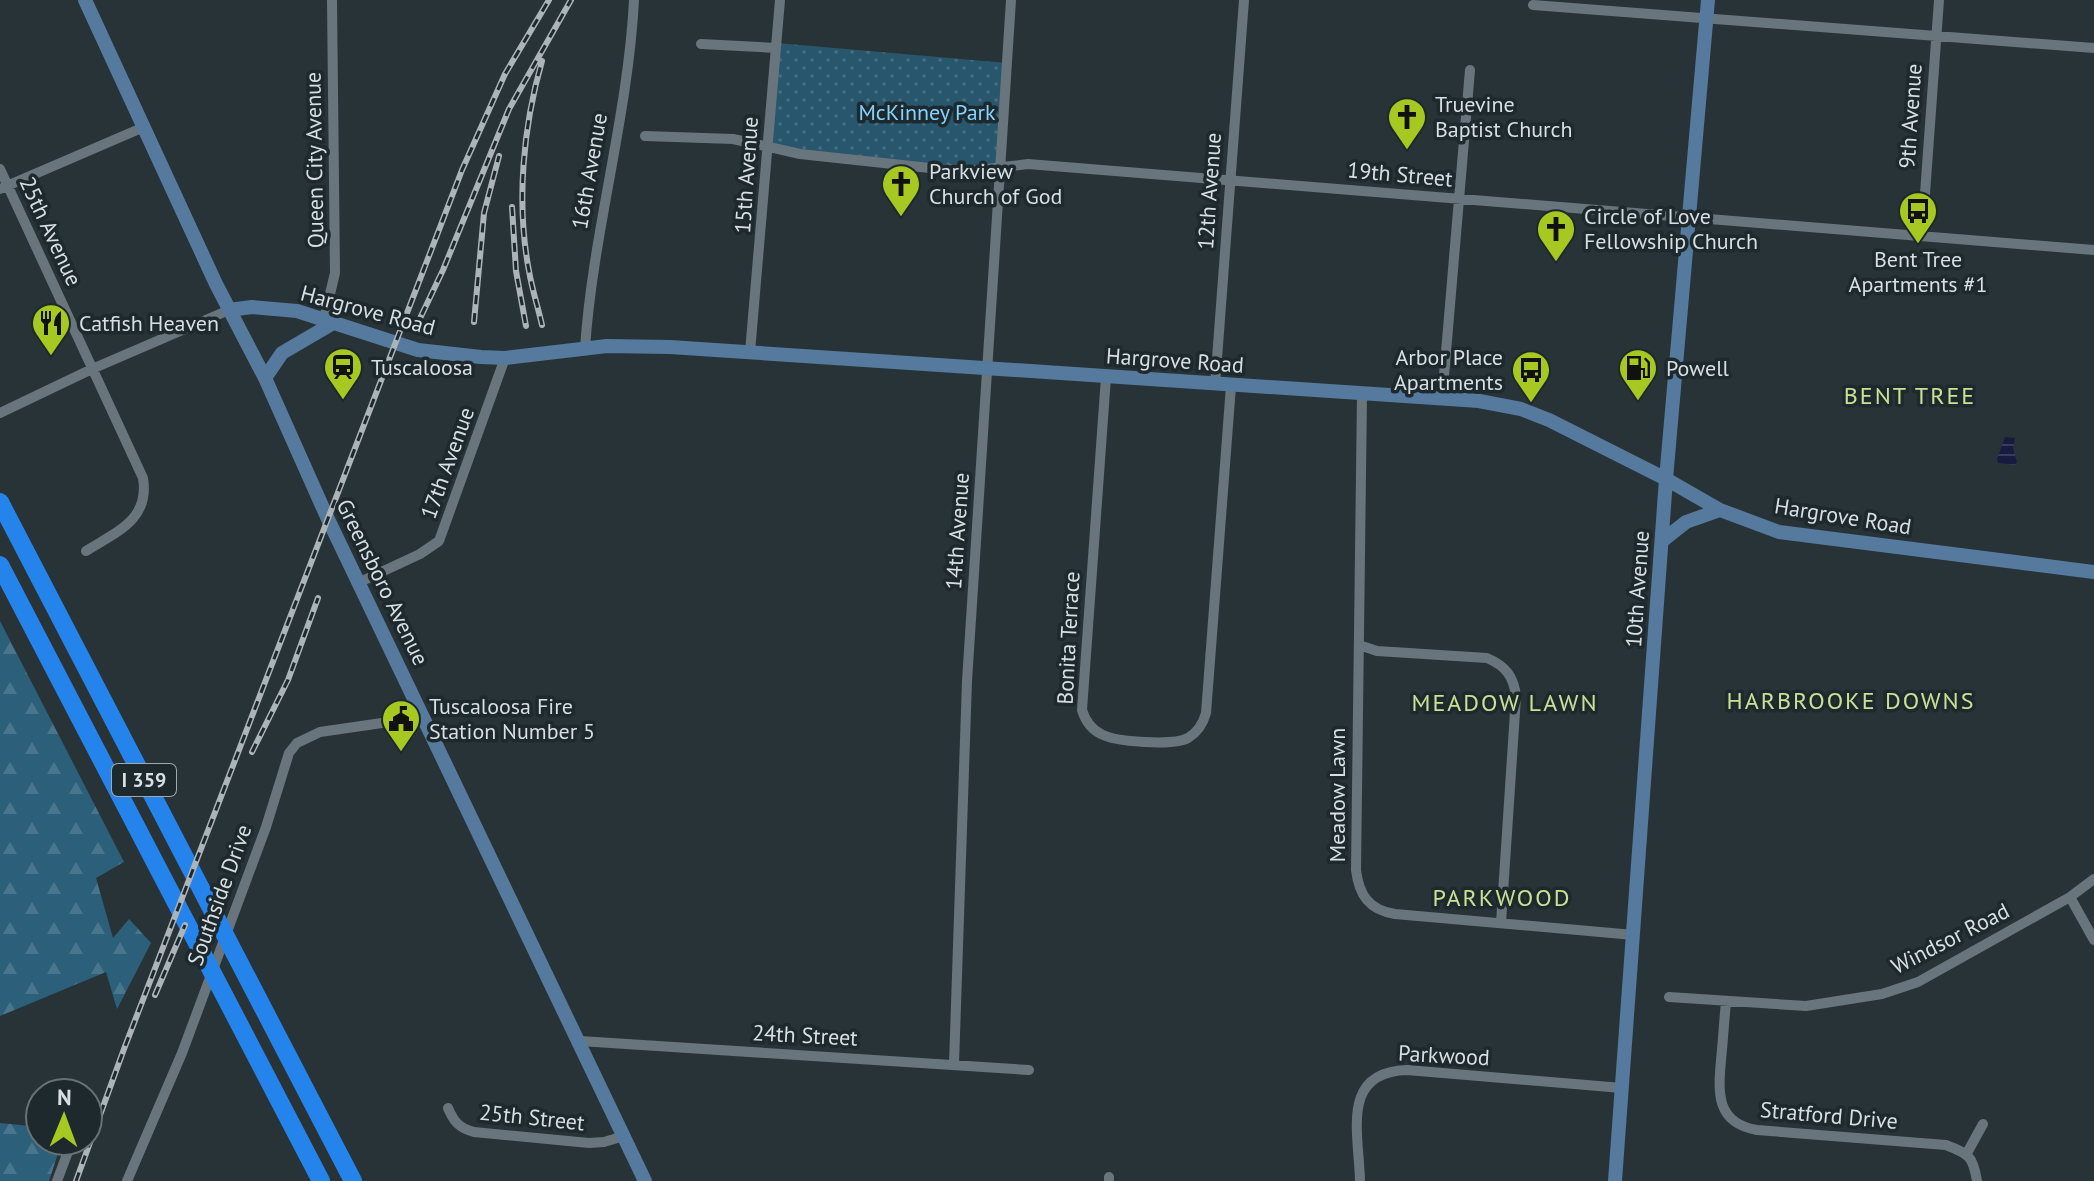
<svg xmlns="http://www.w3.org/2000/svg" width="2094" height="1181" viewBox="0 0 2094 1181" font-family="'PT Sans',sans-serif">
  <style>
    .green { fill: url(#green-dots) }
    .forest { fill: url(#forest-firs) }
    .water { fill: url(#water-rules) }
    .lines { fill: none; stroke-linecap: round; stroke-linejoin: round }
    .street { stroke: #69757c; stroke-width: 10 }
    .secondary { stroke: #557a9e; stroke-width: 14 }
    .highway { stroke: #2584ec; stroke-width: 18 }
    .rail-casing { stroke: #acb4b8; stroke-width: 6 }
    .rail { stroke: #1e292e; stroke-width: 3; stroke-dasharray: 9; stroke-linecap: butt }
    .labels { text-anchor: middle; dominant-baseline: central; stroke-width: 7; stroke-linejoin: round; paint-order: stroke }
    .shield { fill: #1e292e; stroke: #a0a8ac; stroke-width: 2 }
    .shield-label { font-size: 20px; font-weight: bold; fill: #d8dfe2 }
    .poi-label { font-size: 22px; fill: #d8dfe2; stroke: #1e292e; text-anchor: start }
    .park-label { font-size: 22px; fill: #82d4fe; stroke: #1e292e }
    .street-label { font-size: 22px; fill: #d8dfe2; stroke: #1e292e }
    .neighbourhood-label { font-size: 24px; letter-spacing: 2px; fill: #cae095; stroke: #1e292e }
  </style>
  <defs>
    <pattern id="green-dots" width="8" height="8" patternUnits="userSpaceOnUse" patternTransform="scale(2)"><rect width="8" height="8" fill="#28566c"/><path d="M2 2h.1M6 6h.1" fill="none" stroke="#466e81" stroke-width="1.8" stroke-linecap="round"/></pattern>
    <pattern id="forest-firs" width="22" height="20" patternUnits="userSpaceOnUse" patternTransform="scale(2)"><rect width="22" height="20" fill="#2c607a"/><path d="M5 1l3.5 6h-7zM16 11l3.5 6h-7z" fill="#4a768d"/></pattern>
    <pattern id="water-rules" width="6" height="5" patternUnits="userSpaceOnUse" patternTransform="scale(2)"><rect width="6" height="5" fill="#181b40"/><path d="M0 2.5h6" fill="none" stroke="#393c5b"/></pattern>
  </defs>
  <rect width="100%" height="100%" fill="#283338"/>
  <path class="green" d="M777,43L1007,63L999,168L977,170L768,148Z"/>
  <path class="forest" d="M0,621L124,862L96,878L113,938L129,919L151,943L117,1009L106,972L0,1016Z
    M0,1123L40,1127V1141H62L49,1181H0Z"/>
  <path class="water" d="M2005,437L2015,438L2013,448L2017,462L2015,465L1998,463L1997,459Z"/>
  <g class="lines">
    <path class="street" d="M1533,5L2094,48
      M701,44L776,48
      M645,136L733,139L800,154L939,169L977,170L1028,164L2094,250
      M0,169L143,478C150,520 116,532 86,551
      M0,189L144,127
      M1922,235L1939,0
      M324,319L335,273L332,0
      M585,348C593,231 628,117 634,0
      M750,352L780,0
      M1106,377L1082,710C1085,720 1091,729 1101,734C1115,742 1173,746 1188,738C1198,732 1203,724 1206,713L1231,386
      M1215,385L1244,0
      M1362,395L1356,870C1359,895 1369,910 1395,914L1634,935
      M1442,399L1470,70
      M0,413L92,369L229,310
      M360,582L420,554L439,541L505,358
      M1359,645L1377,651L1487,658C1506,666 1514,677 1516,697L1501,923
      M2070,897L2094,940
      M1669,997L1806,1006L1882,994L1918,982L2070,897L2094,879
      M1726,1002C1724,1022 1723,1041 1721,1060C1718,1093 1716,1123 1757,1130L1946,1145C1969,1154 1973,1156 1977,1181
      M580,1041L1029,1070
      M954,1064L967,681L1011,0
      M448,1108C454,1122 459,1128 474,1132L589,1143L604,1142L624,1136
      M1967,1153L1983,1124
      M57,1181L72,1141
      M127,1181L182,1053L266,827L289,753L297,743L320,732L423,717
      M1109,1181V1177
      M1360,1181C1359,1133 1340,1072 1407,1070L1622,1088"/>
    <path class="secondary" d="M85,0L216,284L265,378L327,517L645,1181
      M229,310L252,307L297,311L418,350L481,357L505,358L607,346L670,347L1479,401L1521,409L1549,420L1666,479L1720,510L1779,532L2094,572
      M265,378L282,353L335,322
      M1662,541L1686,522L1720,510
      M1615,1181L1666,479L1708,0"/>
    <path class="highway" d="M0,502L353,1181
      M0,565L321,1181"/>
    <g class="rail-casing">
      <path id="rail" d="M512,207L516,271L526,326
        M474,322L484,213L499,156
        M542,325C538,307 532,289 529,271C516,203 523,127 542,61
        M414,331L443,270L509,109L571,0
        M252,752L288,680L318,598
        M155,995L185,925
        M76,1181L124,1049L462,170L505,74L549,0"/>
    </g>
    <use href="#rail" class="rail"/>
  </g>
  <defs>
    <g id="church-pin" transform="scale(2)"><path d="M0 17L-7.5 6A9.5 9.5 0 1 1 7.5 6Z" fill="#a6c820" stroke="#1e292e"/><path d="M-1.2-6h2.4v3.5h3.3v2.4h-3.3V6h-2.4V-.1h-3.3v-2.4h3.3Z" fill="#111"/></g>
    <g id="bus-pin" transform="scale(2)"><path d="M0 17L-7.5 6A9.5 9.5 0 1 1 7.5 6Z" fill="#a6c820" stroke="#1e292e"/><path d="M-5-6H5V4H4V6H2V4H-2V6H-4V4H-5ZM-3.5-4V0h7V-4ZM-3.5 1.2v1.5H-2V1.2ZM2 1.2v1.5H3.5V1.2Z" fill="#111"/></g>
    <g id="restaurant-pin" transform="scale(2)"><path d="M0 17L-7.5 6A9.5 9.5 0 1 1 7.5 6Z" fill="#a6c820" stroke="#1e292e"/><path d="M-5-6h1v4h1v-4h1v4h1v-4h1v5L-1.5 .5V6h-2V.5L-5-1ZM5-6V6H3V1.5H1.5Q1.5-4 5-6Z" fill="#111"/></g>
    <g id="station-pin" transform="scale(2)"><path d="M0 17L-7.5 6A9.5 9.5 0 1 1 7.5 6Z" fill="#a6c820" stroke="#1e292e"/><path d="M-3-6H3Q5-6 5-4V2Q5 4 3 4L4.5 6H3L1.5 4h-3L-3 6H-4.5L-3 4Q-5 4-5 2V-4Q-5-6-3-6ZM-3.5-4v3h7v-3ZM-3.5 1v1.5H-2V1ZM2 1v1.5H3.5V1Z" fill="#111"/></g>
    <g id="fuel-pin" transform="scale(2)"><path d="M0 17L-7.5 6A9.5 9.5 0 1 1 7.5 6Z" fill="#a6c820" stroke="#1e292e"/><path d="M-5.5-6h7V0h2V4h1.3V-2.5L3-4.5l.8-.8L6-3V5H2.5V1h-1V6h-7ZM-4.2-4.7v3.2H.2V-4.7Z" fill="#111"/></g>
    <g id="civic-pin" transform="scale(2)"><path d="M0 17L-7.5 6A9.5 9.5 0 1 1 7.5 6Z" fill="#a6c820" stroke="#1e292e"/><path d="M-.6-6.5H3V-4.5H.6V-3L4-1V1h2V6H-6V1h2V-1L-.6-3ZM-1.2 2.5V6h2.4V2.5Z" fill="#111"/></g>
  </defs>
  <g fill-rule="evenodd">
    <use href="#church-pin" x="1407" y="117"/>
    <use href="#church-pin" x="901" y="184"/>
    <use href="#bus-pin" x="1918" y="211"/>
    <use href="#church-pin" x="1556" y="229"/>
    <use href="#restaurant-pin" x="51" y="323"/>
    <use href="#station-pin" x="343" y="367"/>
    <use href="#fuel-pin" x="1638" y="368"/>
    <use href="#bus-pin" x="1531" y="370"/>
    <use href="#civic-pin" x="401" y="719"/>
  </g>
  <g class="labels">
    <rect class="shield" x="112" y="764" width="64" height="32" rx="6"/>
    <g class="shield-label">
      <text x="144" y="780">I 359</text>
    </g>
    <g class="poi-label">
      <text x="1435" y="104">Truevine<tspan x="1435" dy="25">Baptist Church</tspan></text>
      <text x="929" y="171">Parkview<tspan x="929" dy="25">Church of God</tspan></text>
      <text x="1584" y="216">Circle of Love<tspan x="1584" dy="25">Fellowship Church</tspan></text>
      <text x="1918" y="259" text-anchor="middle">Bent Tree<tspan x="1918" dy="25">Apartments #1</tspan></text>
      <text x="79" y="323">Catfish Heaven</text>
      <text x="1503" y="357" text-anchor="end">Arbor Place<tspan x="1503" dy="25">Apartments</tspan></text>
      <text x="371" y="367">Tuscaloosa</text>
      <text x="1666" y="368">Powell</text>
      <text x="429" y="706">Tuscaloosa Fire<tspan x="429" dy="25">Station Number 5</tspan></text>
    </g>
    <g class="park-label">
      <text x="927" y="112">McKinney Park</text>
    </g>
    <g class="street-label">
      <text transform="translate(1910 116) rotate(-86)">9th Avenue</text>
      <text transform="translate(314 160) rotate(-91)">Queen City Avenue</text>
      <text transform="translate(589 171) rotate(-80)">16th Avenue</text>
      <text transform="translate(1400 174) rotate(5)">19th Street</text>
      <text transform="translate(746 175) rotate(-86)">15th Avenue</text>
      <text transform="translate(1209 191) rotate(-86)">12th Avenue</text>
      <text transform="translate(51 231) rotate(65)">25th Avenue</text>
      <text transform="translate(368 310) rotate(15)">Hargrove Road</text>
      <text transform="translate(1175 360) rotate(4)">Hargrove Road</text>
      <text transform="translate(447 463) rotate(-70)">17th Avenue</text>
      <text transform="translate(1843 516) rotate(9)">Hargrove Road</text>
      <text transform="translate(957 531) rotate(-86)">14th Avenue</text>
      <text transform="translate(383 582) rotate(64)">Greensboro Avenue</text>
      <text transform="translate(1637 589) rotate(-86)">10th Avenue</text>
      <text transform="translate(1068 638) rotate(-87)">Bonita Terrace</text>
      <text transform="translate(1337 795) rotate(-90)">Meadow Lawn</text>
      <text transform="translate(219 895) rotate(-70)">Southside Drive</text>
      <text transform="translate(1950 938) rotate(-27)">Windsor Road</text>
      <text transform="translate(805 1035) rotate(3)">24th Street</text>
      <text transform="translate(1444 1055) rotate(3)">Parkwood</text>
      <text transform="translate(1829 1115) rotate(5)">Stratford Drive</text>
      <text transform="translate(532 1117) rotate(6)">25th Street</text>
    </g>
    <g class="neighbourhood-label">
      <text x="1910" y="395">BENT TREE</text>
      <text x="1851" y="700">HARBROOKE DOWNS</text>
      <text x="1505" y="702">MEADOW LAWN</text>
      <text x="1502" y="897">PARKWOOD</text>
    </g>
  </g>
  <g transform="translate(64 1117) rotate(1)"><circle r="38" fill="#1e292e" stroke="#687276" stroke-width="2"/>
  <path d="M0-6L14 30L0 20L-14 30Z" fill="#a6c820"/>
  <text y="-12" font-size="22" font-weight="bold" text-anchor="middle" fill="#d8dfe2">N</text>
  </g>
</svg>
